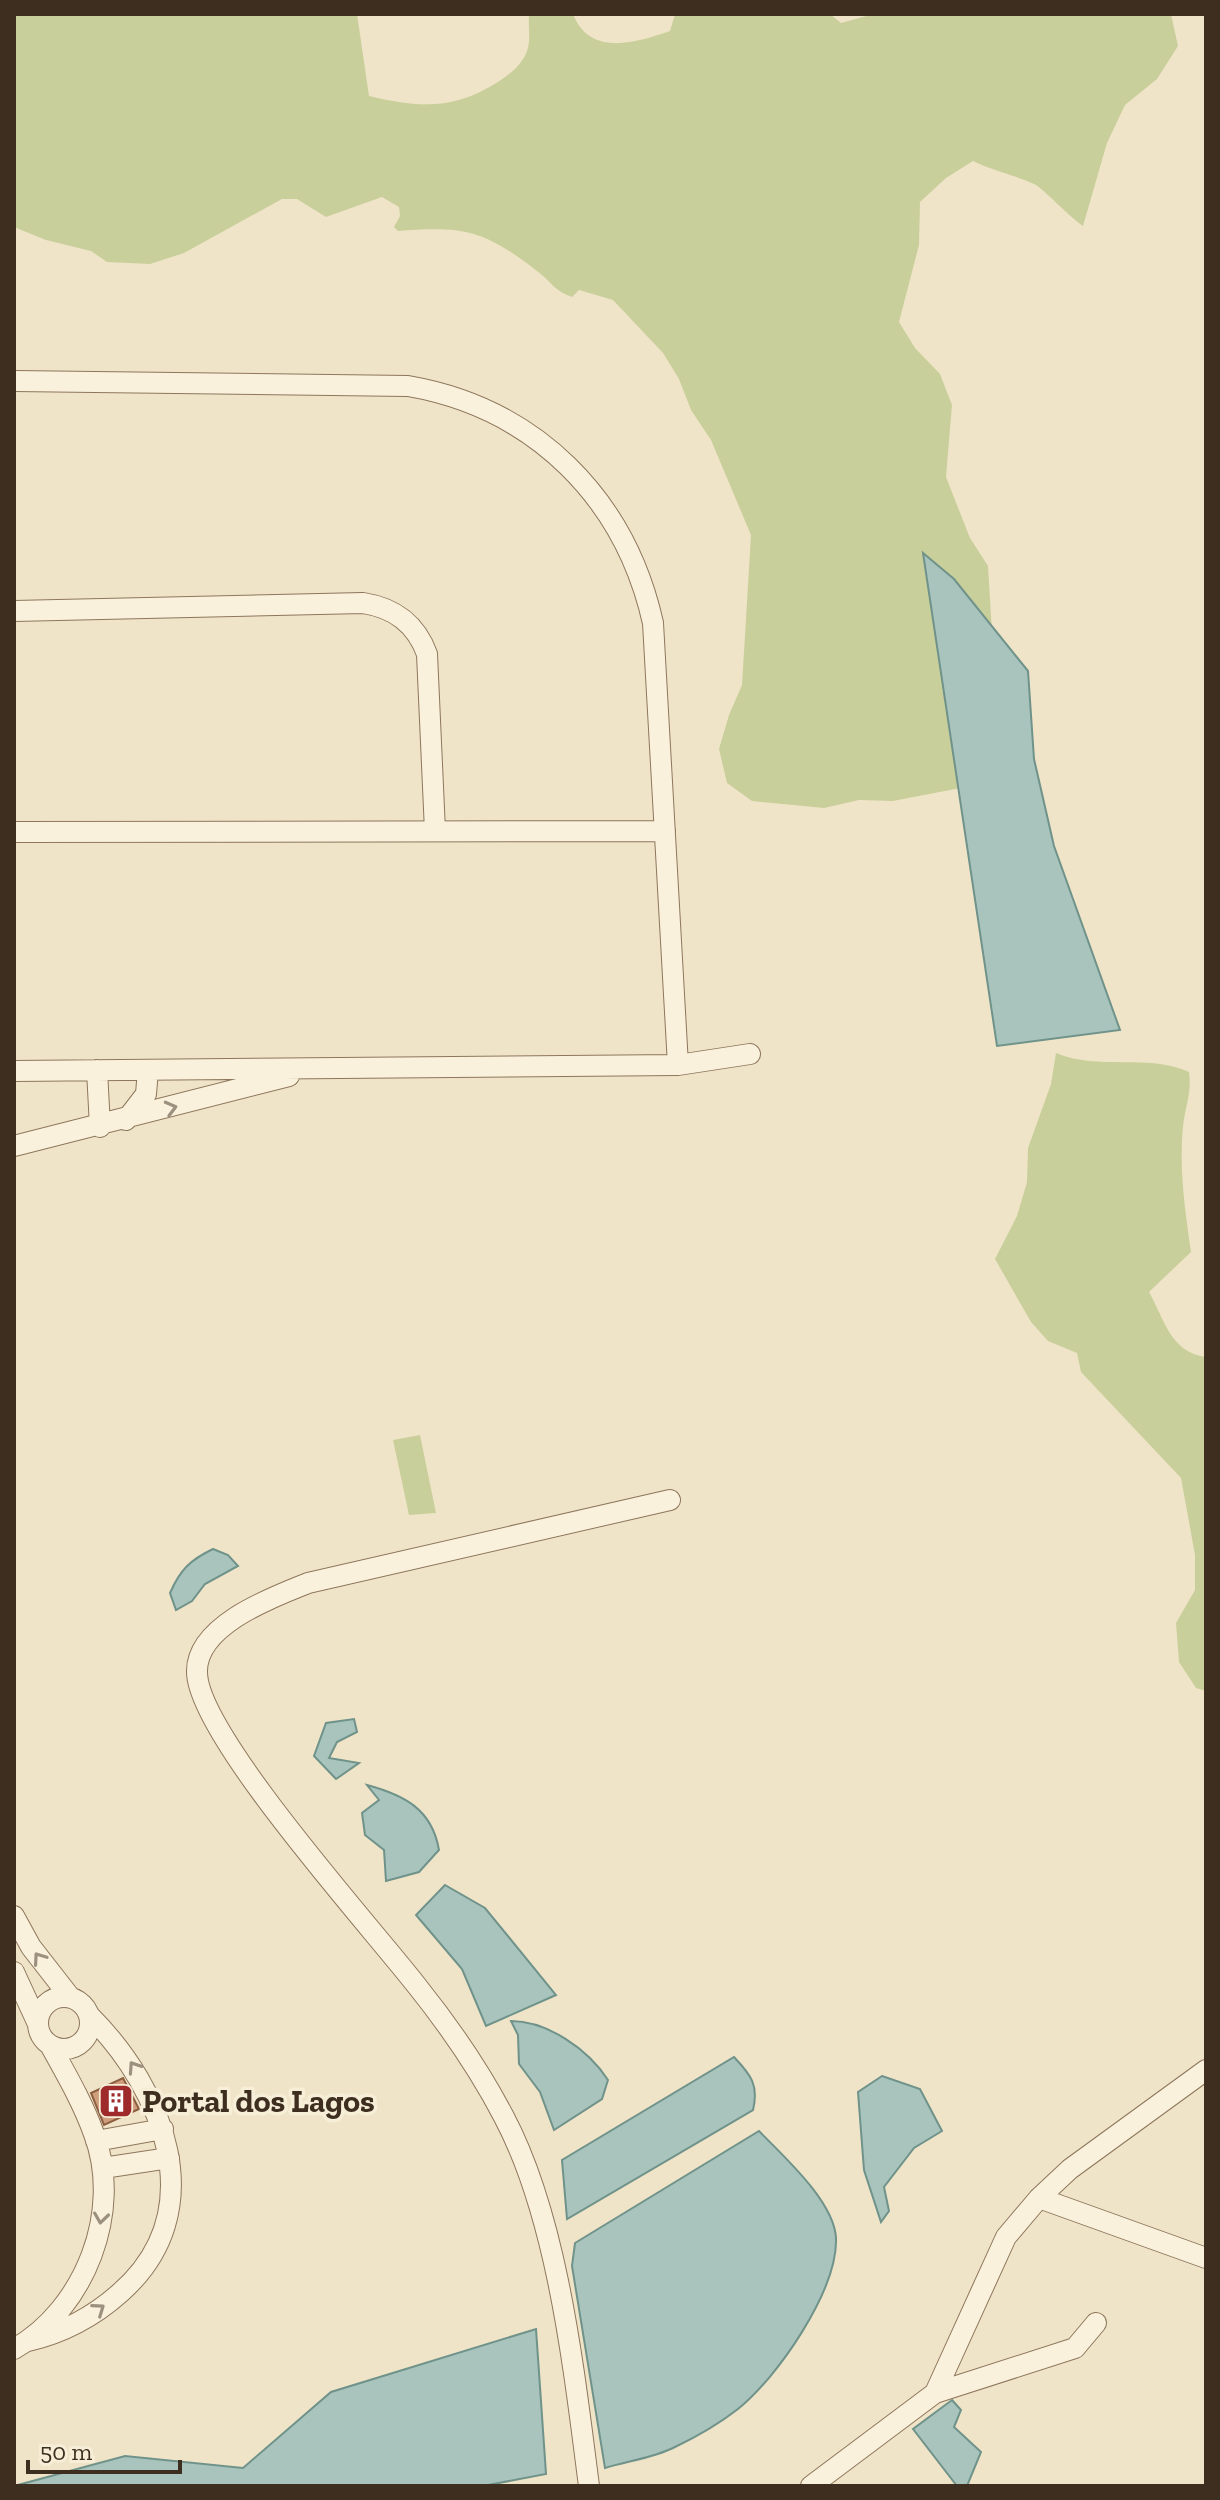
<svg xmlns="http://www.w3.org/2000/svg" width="1220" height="2500" viewBox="0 0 1220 2500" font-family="'Zilla Slab',serif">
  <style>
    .green { fill: #c9cf9b }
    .water { fill: #a9c4bc; stroke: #6f938a; stroke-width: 2 }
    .building { fill: #cf9f7d; stroke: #8d5f41; stroke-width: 2 }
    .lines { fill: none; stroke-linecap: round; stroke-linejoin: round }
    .street-casing { stroke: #8d765c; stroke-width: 22 }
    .street { stroke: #faf1dc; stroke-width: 20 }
    .oneway { stroke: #9c907e }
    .labels { text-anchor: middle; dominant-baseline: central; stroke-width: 7; stroke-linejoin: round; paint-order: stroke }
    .poi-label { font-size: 32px; font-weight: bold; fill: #3d2e20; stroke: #f7eed8; text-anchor: start }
  </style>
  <rect width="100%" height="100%" fill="#f0e4c8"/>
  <path class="green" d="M14,14H357L369,96C419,108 454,110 498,82C510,74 522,65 527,51C531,41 528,25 529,14H573C590,57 635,43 670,31L675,14H830L841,23L874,14H1171L1178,46L1157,79L1125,105L1107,143L1083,226C1069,217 1043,188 1034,184C1015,175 993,171 973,161L946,178L920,202L919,245L899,322L915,348L940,374L952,405L946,477L970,538L988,566L996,698L971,786L893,801L859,800L824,808L752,801L727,783L719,749L729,715L742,685L751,535L711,440L691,410L679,379L663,353L613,300L579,290L572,297C556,292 550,281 537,271C484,230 464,226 398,231L394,227L400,216L399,207L382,197L326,217L297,199H282L184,253L150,264L107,262L91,251L46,240L14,227Z
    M1056,1053C1099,1071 1147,1053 1189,1072C1192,1093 1185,1107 1183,1127C1179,1170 1185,1210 1191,1252L1149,1292C1165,1320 1170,1352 1206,1357V1691L1196,1688L1179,1662L1176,1623L1195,1590V1555L1181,1478L1081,1372L1077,1353L1048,1341L1031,1322L995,1259L1017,1216L1027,1182L1028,1148L1051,1084Z
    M420,1435L436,1513L409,1515L393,1440Z"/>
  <path class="water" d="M923,553L954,579L1028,671L1034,759L1054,846L1120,1030L997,1046Z
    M213,1549L228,1555L238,1566L205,1584L192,1601L176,1610L170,1593C180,1570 190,1560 213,1549Z
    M354,1719L357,1732L337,1742L329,1758L359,1763L336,1779L314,1756L326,1723Z
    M367,1785C404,1795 432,1809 439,1850L419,1872L386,1881L384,1850L365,1835L362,1813L379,1800Z
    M445,1885L485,1908L556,1995L486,2026L462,1969L416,1915Z
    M511,2021C547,2021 588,2049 608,2080L602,2099L554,2130L540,2092L519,2064L518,2035Z
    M734,2057C751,2075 759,2085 753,2110L567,2219L562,2160Z
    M882,2076L920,2089L942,2131L914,2148L884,2187L889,2211L881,2222L864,2170L858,2092Z
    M759,2131C783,2156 834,2201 836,2238C838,2290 777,2378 738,2409C720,2423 696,2437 675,2447C654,2458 627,2461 605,2468L572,2266L575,2243Z
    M536,2329L546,2474L483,2486H14L125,2456L243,2468L331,2392Z
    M952,2400L961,2410L954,2427L981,2452L967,2486H957L913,2429Z"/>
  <path class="building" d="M123,2078L139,2109L104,2125L91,2093Z"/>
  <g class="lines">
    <g class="street-casing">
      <path id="street" d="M14,381L408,386C535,408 625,498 653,623L678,1065
        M14,611L363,603C395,608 416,624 427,654L435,831
        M14,832L665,831
        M97,1070L100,1127
        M14,1071L678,1065L750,1054
        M126,1120L146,1094L148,1070
        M14,1146L289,1076
        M14,1916L31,1947L70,1997
        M14,1972L37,2022
        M38 2023a26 26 0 1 1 52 0a26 26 0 1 1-52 0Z
        M96,2141L163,2129
        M103,2168L169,2158
        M1039,2198L1206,2258
        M28,2341C63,2333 93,2317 120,2293C213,2211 164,2090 89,2015
        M14,2349C85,2309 123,2211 94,2134C83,2103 66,2074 50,2045
        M935,2393L1075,2348L1096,2323
        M589,2486C574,2371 558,2219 504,2117C480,2071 449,2026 417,1986C372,1928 197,1734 197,1672C196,1625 273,1597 308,1583L670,1500
        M811,2486L935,2393L1006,2237L1039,2198L1070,2169L1206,2070"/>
    </g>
    <use href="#street" class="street"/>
  </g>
  <defs><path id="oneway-chevron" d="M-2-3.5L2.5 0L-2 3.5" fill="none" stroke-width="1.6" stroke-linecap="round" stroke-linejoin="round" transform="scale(2)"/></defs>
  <g class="oneway">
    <use href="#oneway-chevron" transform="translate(171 1108) rotate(-15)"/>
    <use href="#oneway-chevron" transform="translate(39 1958) rotate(-125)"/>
    <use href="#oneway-chevron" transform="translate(134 2067) rotate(-124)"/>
    <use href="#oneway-chevron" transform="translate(101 2218) rotate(98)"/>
    <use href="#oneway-chevron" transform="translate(99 2309) rotate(-35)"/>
  </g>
  <defs>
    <g id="building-square" transform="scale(1.8)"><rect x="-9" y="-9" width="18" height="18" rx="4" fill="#9e2a2b" stroke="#f7eed8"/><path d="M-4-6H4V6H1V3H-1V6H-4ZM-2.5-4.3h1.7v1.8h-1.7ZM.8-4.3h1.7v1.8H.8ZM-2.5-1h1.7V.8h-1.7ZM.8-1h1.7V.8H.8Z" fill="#fff"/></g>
  </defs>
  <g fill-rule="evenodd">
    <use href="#building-square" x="116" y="2101"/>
  </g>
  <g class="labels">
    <g class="poi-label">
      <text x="142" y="2101">Portal dos Lagos</text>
    </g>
  </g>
  <rect width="1220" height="2500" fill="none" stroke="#3d2e20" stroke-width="32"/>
  <path d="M28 2460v12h152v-12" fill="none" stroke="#3d2e20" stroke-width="4"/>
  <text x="40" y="2460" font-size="24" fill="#3d2e20" stroke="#f7eed8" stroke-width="6" paint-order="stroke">50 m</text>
</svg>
